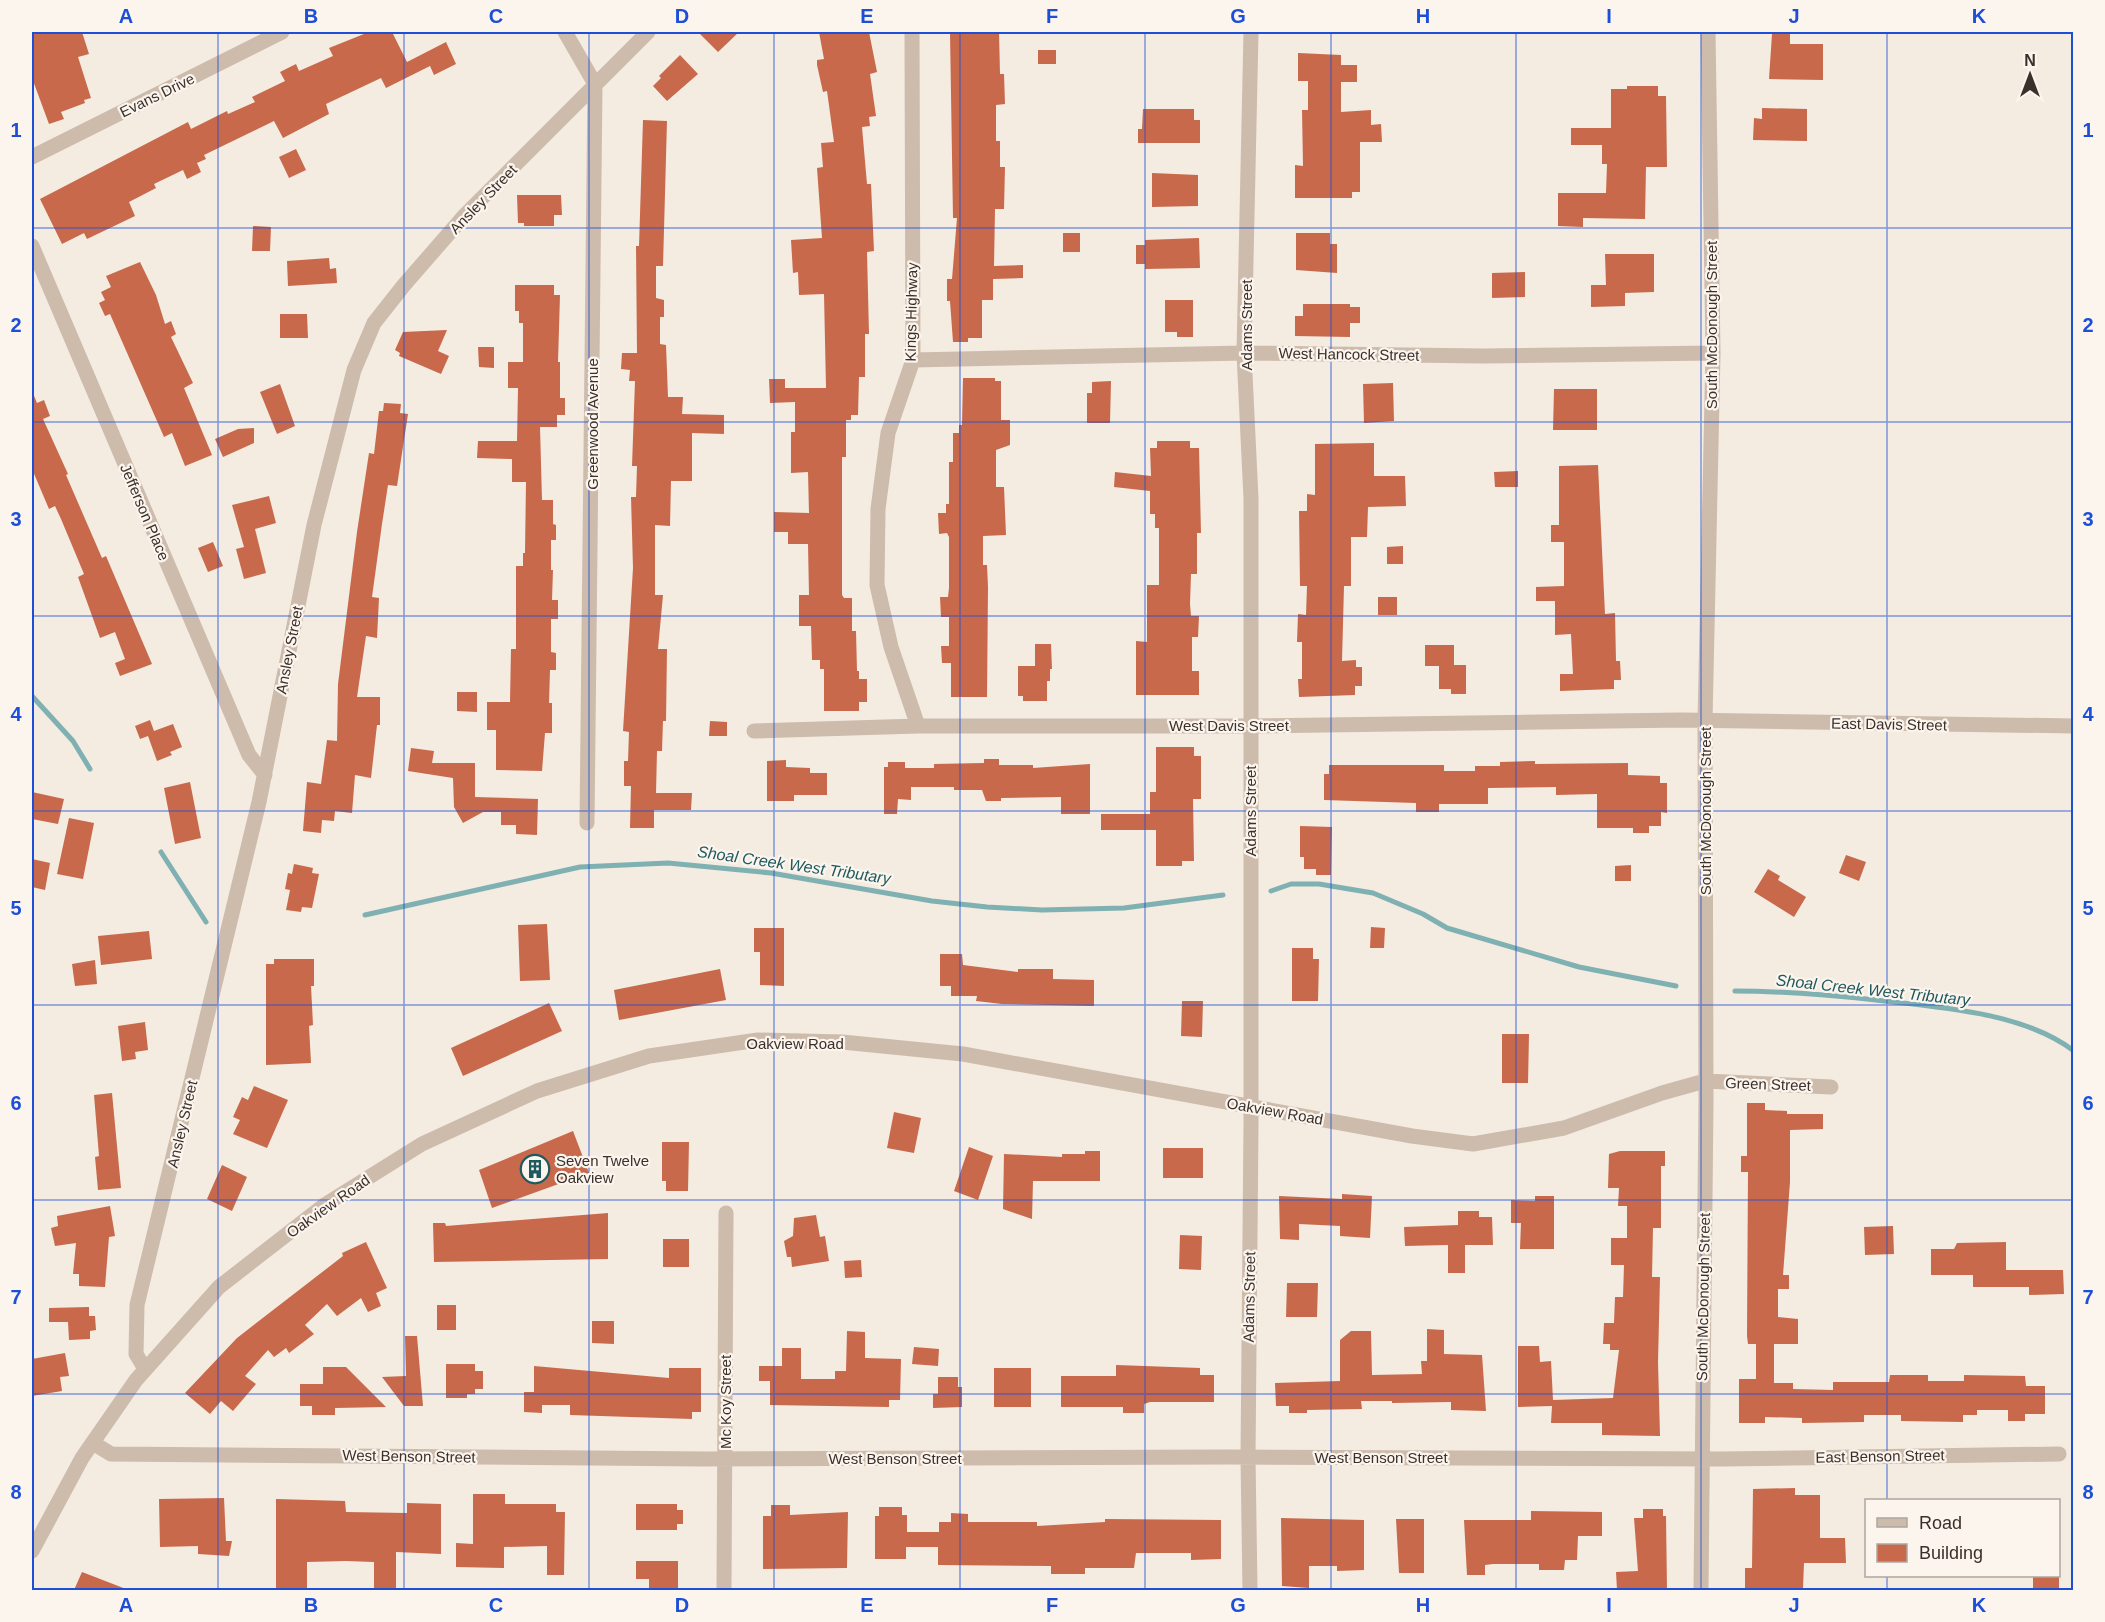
<svg xmlns="http://www.w3.org/2000/svg" width="2105" height="1622" viewBox="0 0 2105 1622" font-family="Arial,sans-serif">
  <style>
    .lines { fill: none; stroke-linecap: round; stroke-linejoin: round }
    .stream { stroke: #7fb0b2; stroke-width: 5 }
    .building { fill: #c8694b }
    .minor { stroke: #cdbbac; stroke-width: 15 }
    .grid { fill: none; stroke: #1d4ed8; stroke-width: 1.5; stroke-opacity: 0.55 }
    .labels { text-anchor: middle; dominant-baseline: central; stroke-width: 4.5; stroke-linejoin: round; paint-order: stroke }
    .street-label { font-size: 15px; fill: #3b302b; stroke: #fbf5ee }
    .poi-label { font-size: 15px; fill: #3b302b; stroke: #fbf5ee; text-anchor: start }
    .water-label { font-size: 16px; font-style: italic; fill: #1f5a5e; stroke: #fbf5ee }
    .neatline { fill: none; stroke: #1d4ed8; stroke-width: 2 }
    .grid-label { font-size: 20px; text-anchor: middle; font-weight: bold; fill: #1d4ed8 }
  </style>
  <rect width="100%" height="100%" fill="#f4ebe1"/>
  <g class="lines">
    <path class="stream" d="M32,696L73,741L90,769
      M161,852L206,922
      M1271,891L1291,884H1319L1373,893L1423,914L1447,928L1579,967L1676,986
      M365,915L580,867L668,863L771,873L932,901L987,907L1042,910L1124,908L1223,895
      M1735,991C1782,991 1829,995 1876,1000C1938,1007 2023,1012 2074,1051"/>
  </g>
  <path class="building" d="M32,32H82L89,54L78,57L91,98L84,100L85,103L61,112L64,119L49,124L32,78Z
    M369,32H392L407,62L446,42L456,64L434,75L430,66L386,88L381,78L326,104L329,114L283,138L274,121L204,155L206,159L197,163L201,172L187,179L183,170L154,184L156,188L129,202L135,216L87,239L84,233L62,244L40,199L188,122L191,129L227,111L228,114L255,102L252,97L285,81L280,72L296,64L299,71L333,56L329,48Z
    M698,32H739L718,52Z
    M819,32H869L877,72L870,74L876,116L869,117L870,126L862,127L867,184H871L874,251L867,252L869,334H865V377H859L858,415H851V420H846V457H842V595L844,598H852V631H856L857,671H859V679H867V702H859V711H824V669H820V660H812L811,626H799V595H809L808,544H788V532H774V512L809,513L808,472L791,473V432H795V402L770,403L769,379H785V388H826L824,294L799,295L798,272L793,273L791,240L822,238L817,168L823,167L821,143L834,142L827,91L823,92L817,65V60L824,59Z
    M950,32H999L1000,74H1004L1005,104L996,105V141H1000V167H1005L1004,209H995L994,266L1023,265V278L993,279V300H982V338H968V342H953L950,301H947V279H952L957,218H953Z
    M1772,34H1790V44H1823V80L1769,79Z
    M1038,50H1056V64H1038Z
    M1298,53L1341,55V65H1357V82H1341V112L1371,110V125L1381,124L1382,142H1360V192H1352V198H1295V165L1303,166L1302,110H1308V81H1298Z
    M680,55L698,74L667,101L653,86L661,78L659,76Z
    M1627,86H1658V96H1666L1667,167H1646L1645,219L1583,218V227L1558,226V193H1606L1607,164H1602V145H1571V128H1611V89H1627Z
    M1762,108L1807,109V141L1753,140L1754,118L1762,119Z
    M1143,109H1194V120H1200V143H1138V129H1142Z
    M643,120L667,121L663,266H656V298L664,300V317H660V344L666,345L668,397H683L682,414L724,415V434L692,433V481H671L670,526L655,525V595H663L658,649H667L666,721H663L662,751H657L656,793H692L691,810H654V828H630L631,786H624V761H628L629,732L623,731L633,568L631,497H636L637,466H632L635,381H629L630,370L621,369L622,353H637L636,246H639Z
    M296,149L306,170L289,178L279,157Z
    M1152,173L1198,175V206L1152,207Z
    M517,195H561L562,215H554V226H524V223H518Z
    M253,226L271,227L270,251H252Z
    M1063,233H1080V252H1063Z
    M1296,233H1330V244H1337V273L1296,270Z
    M1199,238L1200,268L1145,269V264H1136V245H1145V240Z
    M1605,254H1654V292L1625,293V306L1591,307V285H1606Z
    M329,258L330,269L336,268L337,283L288,286L287,261Z
    M140,262L156,295L165,324L171,321L176,334L171,337L193,383L184,388L212,455L185,466L172,433L164,437L110,314L105,316L99,303L105,300L101,292L111,287L106,276Z
    M1525,272V297L1492,298V273Z
    M515,285H554V295H560L558,362H560V398H565V415H557V427H540L542,500H553V524L556,525V540H551V570H553L552,600H558V619H551V652L556,653V670H550L549,703H552V733H545L542,771L496,770V730H487V702H510L511,649H516V566H523V553H525L526,482H512V459L477,458L478,441H517L518,388H508V362H523V323H519V311H515Z
    M1165,300H1193V337H1177V332H1165Z
    M1303,304H1350V307H1360V323H1350V337L1295,336V316H1303Z
    M280,314H307L308,338H280Z
    M447,330L438,351L449,356L441,374L399,356L400,353L395,350L403,332Z
    M478,347H494V368L479,367Z
    M963,378H995V381H1001V420H1010V445L996,450V487H1004L1006,535L983,536V565H987L988,587L987,697H951V663H942L941,646H949V617H941L940,597H948L949,588V537L947,533L939,534L938,513H946V504H949V462H953V433H959V425H962Z
    M1111,381L1110,423H1087V393H1092V382Z
    M1393,383L1394,421L1364,423L1363,384Z
    M280,384L295,426L277,434L260,392Z
    M1554,389H1597V430H1553Z
    M32,391L37,403L44,400L50,416L43,419L68,474L66,475L102,558L106,556L152,664L120,676L115,663L125,659L115,632L100,638L78,577L84,574L61,519L55,506L49,509L32,469Z
    M384,403L401,404L400,413L408,414L397,486L388,485L382,524L372,597L379,598L377,638L366,636L357,697H380V725H377L371,778L355,775L352,813L335,811L334,821L322,820L321,833L303,831L307,782L321,784L327,740L337,741L338,684L357,532L369,453L374,454L379,411H383Z
    M254,428V443L223,457L215,439L238,429Z
    M1157,441H1190V448H1199L1201,533H1197V574H1191L1190,604L1191,616H1199L1198,637H1192V671H1199V695H1136V641L1147,642V585H1159V528H1155V514H1150V491L1114,487L1115,472L1151,476L1150,448H1157Z
    M1374,443V476H1405L1406,506L1368,507L1367,537H1351V586H1344L1342,661L1356,660V667H1362V686H1355V695L1299,697L1298,679H1302V642H1297L1298,614L1306,615L1307,586H1300L1299,511H1307V494L1315,495V444Z
    M1598,465L1605,614L1615,613L1616,661H1620L1621,680H1614V689L1560,691V674H1573L1571,634L1555,635V601H1536V587L1564,586V542H1551V525H1559V466Z
    M1518,471V487H1495L1494,472Z
    M269,496L276,523L255,529L266,573L244,579L236,549L244,547L232,505Z
    M213,542L223,566L208,572L198,548Z
    M1403,546V564H1387V547Z
    M1378,597H1397V615H1378Z
    M1035,644H1051L1052,669H1050V681H1047V701H1023V696H1018V666H1035Z
    M1425,645H1454V665H1466V694H1451V689H1439V666H1425Z
    M457,692H477V712L457,711Z
    M150,720L154,731L173,724L182,747L170,752L172,755L157,761L148,736L140,739L135,726Z
    M710,721L727,722V736H709Z
    M1156,747H1194V756H1201V799H1193L1194,861H1182V866H1156V830H1101V814H1150V792H1156Z
    M411,748L434,751L432,763H475V797L538,799L537,835L516,834V825H501V812H483L463,823L454,807L453,778L408,771Z
    M984,759H999V765H1033V768L1090,764V814H1061V797L1001,798V801H986L982,790H954V787H911V800L898,799L897,814H884V767H888V762H905V768H934V764L984,763Z
    M786,760V767L810,768V773H827V795H794V801H767V761Z
    M1535,761V764L1628,763V775L1660,776V783H1667V813L1661,812V826H1649V833H1633V828H1597V794L1556,795V787L1488,788V804H1439V812H1416V803L1324,800V774H1329V765H1444V771H1475V766H1500V762Z
    M190,782L201,838L175,844L164,788Z
    M32,792L64,799L58,824L32,819Z
    M69,818L94,823L83,879L57,874Z
    M1300,826L1332,827L1331,875H1316V869H1304V857H1300Z
    M1846,855L1866,862L1859,881L1839,873Z
    M32,859L50,863L45,890L32,887Z
    M294,864L313,868L312,873L319,874L312,908L302,907L301,912L286,910L290,890L285,889L288,873L292,874Z
    M1631,865V881H1615V866Z
    M1768,869L1780,876L1778,880L1806,897L1794,917L1754,892Z
    M547,924L550,980L520,981L518,925Z
    M1371,927L1385,928L1384,948H1370Z
    M754,928H784V986L760,985V952H754Z
    M149,931L152,959L101,965L98,936Z
    M1292,948H1313V959H1319L1318,1001H1292Z
    M940,954H962L963,965L1018,972V969H1053V979L1094,980V1006L1002,1004L976,1001L977,996H951V986H940Z
    M274,959H314V986H311L313,1025L309,1026L311,1063L266,1065V964H274Z
    M95,960L97,984L75,986L72,964Z
    M720,969L726,1000L619,1020L614,990Z
    M1182,1001H1203L1202,1037L1181,1036Z
    M549,1003L562,1031L463,1076L451,1048Z
    M145,1022L148,1050L135,1052L136,1059L122,1061L118,1026Z
    M1502,1034H1529L1528,1083H1502Z
    M254,1086L288,1100L267,1148L233,1134L240,1120L233,1117L242,1097L248,1100Z
    M112,1093L121,1188L98,1190L95,1157L99,1156L94,1095Z
    M1747,1103H1765V1110L1787,1111V1114H1823V1129L1790,1130V1182L1783,1275H1789V1289H1778V1317L1798,1319V1344H1774V1383H1793V1389L1833,1390V1382H1889L1890,1375H1928V1381H1964V1375L2025,1376L2026,1386H2045V1414H2025V1421H2008V1410H1977V1415H1963V1422L1901,1421V1415H1864V1422L1802,1423V1418L1765,1417V1423H1739V1379H1756V1344H1748L1747,1336L1748,1172H1741V1156H1747Z
    M894,1112L921,1118L914,1153L887,1148Z
    M573,1131L589,1173L492,1208L479,1170Z
    M662,1142H689L688,1191H666V1181H662Z
    M969,1147L993,1156L978,1200L954,1191Z
    M1163,1148H1203V1178H1163Z
    M1085,1151H1100V1181H1033L1032,1219L1003,1209L1004,1154L1062,1157V1154H1085Z
    M1620,1151H1665V1166H1661V1228H1653L1652,1277H1660L1658,1362L1660,1436L1602,1435V1423H1551L1552,1406L1518,1407V1346H1539L1540,1362L1551,1361L1553,1400L1613,1398L1619,1350H1610V1344H1603L1604,1323H1614L1615,1297H1623L1624,1265H1611V1238H1627V1206H1618L1619,1188H1608L1609,1154Z
    M222,1165L247,1177L232,1211L207,1199Z
    M1342,1194L1372,1196L1370,1238L1340,1236V1226L1299,1224V1240L1280,1239L1279,1196L1342,1199Z
    M1535,1196H1554V1249H1520L1521,1223H1511V1200L1535,1201Z
    M110,1206L115,1236L109,1237L105,1287L79,1286V1274H73L76,1243L55,1246L51,1228L58,1226L57,1216Z
    M1458,1211H1479V1217H1492L1493,1245H1465V1273H1448V1245L1405,1246L1404,1227L1458,1225Z
    M608,1213V1259L434,1262L433,1223H445L446,1226Z
    M816,1215L820,1237L825,1236L829,1261L792,1267L791,1257H787L784,1241L793,1236L794,1218Z
    M1893,1226L1894,1254L1865,1255L1864,1227Z
    M1180,1235L1202,1236L1201,1270L1179,1269Z
    M663,1239H689V1267H663Z
    M366,1242L387,1288L376,1293L381,1306L368,1312L361,1298L337,1316L327,1304L305,1325L314,1334L289,1353L286,1348L274,1357L268,1350L245,1376L256,1384L233,1411L221,1401L210,1414L185,1393L237,1338L343,1256L342,1253Z
    M2006,1242V1270H2063L2064,1294L2029,1295V1287H1973V1275H1931V1249H1954L1957,1243Z
    M861,1260L862,1277L845,1278L844,1261Z
    M1287,1283H1318L1317,1317H1286Z
    M437,1305H456V1330H437Z
    M89,1307V1316H95L96,1330L90,1331V1339L69,1340L68,1322H49V1308Z
    M592,1321H614V1344L592,1343Z
    M1427,1329L1444,1330V1354L1482,1355L1486,1411L1451,1410V1402L1392,1403V1401H1361L1362,1409L1307,1410V1413H1289V1406H1276L1275,1383L1340,1381V1340L1351,1331H1371L1372,1375L1422,1374L1421,1361H1427Z
    M847,1331L865,1332V1358L901,1359L900,1400H889V1407L770,1405V1381H759V1366H782V1348H801V1379H835V1371H846Z
    M405,1336H417L423,1406H404L382,1377L406,1376Z
    M914,1347L939,1349L938,1366L912,1364Z
    M65,1353L69,1376L60,1377L62,1391L32,1396V1359Z
    M446,1364H475V1371H483V1389H475V1394H467V1398H446Z
    M1116,1365L1200,1368V1375H1214V1402H1150L1144,1404V1413H1123V1407H1061V1376H1116Z
    M534,1366L669,1378V1368H701V1412H692V1419L570,1415V1405H542V1413L524,1412V1392H534Z
    M323,1367H346L386,1407L335,1408V1415H312V1406H300V1384H323Z
    M994,1368H1031V1407H994Z
    M938,1377H958V1387H962V1407L933,1408V1394H938Z
    M1795,1488V1495H1820V1538H1845L1846,1563H1804L1803,1588H1797V1590H1745V1568H1752L1753,1489Z
    M473,1494H505V1504H556V1512H565L564,1575H547V1546L504,1547V1568L456,1567V1543L473,1544Z
    M224,1498L226,1541H232L229,1556L198,1554V1546L160,1547L159,1499Z
    M276,1499L345,1501L346,1512L407,1513V1503L441,1504V1554L396,1552V1590H374V1562L346,1561L307,1562V1590H276Z
    M636,1504H677V1510H683V1524H677V1530H636Z
    M771,1505H790V1515L848,1512L847,1568L763,1569V1516H771Z
    M879,1507H902V1515H907V1532H939V1522H951V1513L968,1514V1522H1037V1526L1105,1522V1519L1221,1520V1559L1191,1560V1553H1136L1134,1568H1085V1574H1051V1566L938,1565V1547H906V1559H875V1516H879Z
    M1643,1509H1663V1516H1666L1667,1590H1617L1616,1572L1638,1571L1634,1518H1643Z
    M1531,1511L1602,1512V1536H1578L1577,1560H1565L1564,1570H1539V1564H1493L1485,1565V1575H1467L1464,1520H1531Z
    M1281,1518L1364,1520V1570L1337,1571V1566H1309V1588L1282,1586Z
    M1396,1519H1424V1573H1399Z
    M636,1561H678V1589L649,1590V1579H636Z
    M82,1572L126,1589V1590H74Z
    M2033,1575H2059V1590H2033Z"/>
  <g class="lines">
    <path class="minor" d="M565,32L595,84L587,823
      M912,32L913,360L888,433L878,509L877,585L891,647L918,726
      M32,157L282,32
      M32,246L249,755L265,775
      M913,360L1244,353L1483,356L1713,353
      M754,731L918,726H1249L1681,720L2074,726
      M145,1369L136,1354L137,1305L259,802L314,525L354,370L374,323L404,285L465,215L648,32
      M93,1443L111,1454L705,1459L1228,1457L1721,1459L2059,1454
      M32,1551L82,1458L136,1380L219,1287L326,1204L422,1144L537,1091L649,1056L758,1040L842,1042L963,1054L1412,1136L1473,1144L1564,1128L1662,1093L1705,1081L1831,1087
      M724,1590L726,1213
      M1250,1590L1248,1457L1251,1124V499L1244,353L1251,32
      M1701,1590L1706,1101L1705,721L1713,353L1708,32"/>
  </g>
  <path class="grid" d="M218,32V1590M404,32V1590M589,32V1590M774,32V1590M960,32V1590M1145,32V1590M1331,32V1590M1516,32V1590M1701,32V1590M1887,32V1500M32,228H2074M32,422H2074M32,616H2074M32,811H2074M32,1005H2074M32,1200H2074M32,1394H2074M1887,1576V1590"/>
  <defs>
    <g id="building-ring" transform="scale(1.5)"><circle r="9.5" fill="#fbf5ee" stroke="#1f5a5e" stroke-width="1.5"/><path d="M-4-6H4V6H1V3H-1V6H-4ZM-2.5-4.3h1.7v1.8h-1.7ZM.8-4.3h1.7v1.8H.8ZM-2.5-1h1.7V.8h-1.7ZM.8-1h1.7V.8H.8Z" fill="#1f5a5e"/></g>
  </defs>
  <g fill-rule="evenodd">
    <use href="#building-ring" x="535" y="1169"/>
  </g>
  <g class="labels">
    <g class="street-label">
      <text transform="translate(157 95) rotate(-26)">Evans Drive</text>
      <text transform="translate(483 199) rotate(-46)">Ansley Street</text>
      <text transform="translate(911 312) rotate(-89)">Kings Highway</text>
      <text transform="translate(1246 325) rotate(-90)">Adams Street</text>
      <text transform="translate(1711 325) rotate(-90)">South McDonough Street</text>
      <text transform="translate(1349 354) rotate(1)">West Hancock Street</text>
      <text transform="translate(592 424) rotate(-90)">Greenwood Avenue</text>
      <text transform="translate(145 512) rotate(67)">Jefferson Place</text>
      <text transform="translate(289 650) rotate(-79)">Ansley Street</text>
      <text transform="translate(1889 724) rotate(1)">East Davis Street</text>
      <text x="1229" y="725">West Davis Street</text>
      <text transform="translate(1250 811) rotate(-90)">Adams Street</text>
      <text transform="translate(1705 811) rotate(-90)">South McDonough Street</text>
      <text x="795" y="1043">Oakview Road</text>
      <text transform="translate(1768 1084) rotate(2)">Green Street</text>
      <text transform="translate(1275 1111) rotate(10)">Oakview Road</text>
      <text transform="translate(182 1124) rotate(-77)">Ansley Street</text>
      <text transform="translate(328 1206) rotate(-35)">Oakview Road</text>
      <text transform="translate(1249 1297) rotate(-89)">Adams Street</text>
      <text transform="translate(1703 1297) rotate(-89)">South McDonough Street</text>
      <text transform="translate(725 1402) rotate(-90)">Mc Koy Street</text>
      <text transform="translate(409 1456) rotate(1)">West Benson Street</text>
      <text transform="translate(1880 1456) rotate(-1)">East Benson Street</text>
      <text x="1381" y="1457">West Benson Street</text>
      <text x="895" y="1458">West Benson Street</text>
    </g>
    <g class="poi-label">
      <text x="556" y="1160">Seven Twelve<tspan x="556" dy="17">Oakview</tspan></text>
    </g>
    <g class="water-label">
      <text transform="translate(794 865) rotate(8)">Shoal Creek West Tributary</text>
      <text transform="translate(1873 990) rotate(6)">Shoal Creek West Tributary</text>
    </g>
  </g>
  <rect width="2105" height="1622" fill="none" stroke="#fbf5ee" stroke-width="66"/>
  <rect x="1865" y="1499" width="195" height="78" fill="#fbf5ee" stroke="#aea6a0" stroke-width="1.5"/>
  <rect x="1877" y="1518" width="30" height="9" fill="#cdbbac" stroke="#aea6a0" stroke-width="1.5"/>
  <text x="1919" y="1529" font-size="18" fill="#3b302b">Road</text>
  <rect x="1877" y="1544" width="30" height="18" fill="#c8694b" stroke="#aea6a0" stroke-width="1.5"/>
  <text x="1919" y="1559" font-size="18" fill="#3b302b">Building</text>
  <g transform="translate(2030 75)" stroke="#fbf5ee" stroke-width="4.5" paint-order="stroke">
  <path d="M0-4.5L10 22L0 15L-10 22Z" fill="#3b302b"/>
  <text y="-9" font-size="16" font-weight="bold" text-anchor="middle" fill="#3b302b">N</text>
  </g>
  <rect x="33" y="33" width="2039" height="1556" class="neatline"/>
  <g class="grid-label">
    <text x="126" y="23">A</text>
    <text x="311" y="23">B</text>
    <text x="496" y="23">C</text>
    <text x="682" y="23">D</text>
    <text x="867" y="23">E</text>
    <text x="1052" y="23">F</text>
    <text x="1238" y="23">G</text>
    <text x="1423" y="23">H</text>
    <text x="1609" y="23">I</text>
    <text x="1794" y="23">J</text>
    <text x="1979" y="23">K</text>
    <text x="16" y="137">1</text>
    <text x="2088" y="137">1</text>
    <text x="16" y="332">2</text>
    <text x="2088" y="332">2</text>
    <text x="16" y="526">3</text>
    <text x="2088" y="526">3</text>
    <text x="16" y="721">4</text>
    <text x="2088" y="721">4</text>
    <text x="16" y="915">5</text>
    <text x="2088" y="915">5</text>
    <text x="16" y="1110">6</text>
    <text x="2088" y="1110">6</text>
    <text x="16" y="1304">7</text>
    <text x="2088" y="1304">7</text>
    <text x="16" y="1499">8</text>
    <text x="2088" y="1499">8</text>
    <text x="126" y="1612">A</text>
    <text x="311" y="1612">B</text>
    <text x="496" y="1612">C</text>
    <text x="682" y="1612">D</text>
    <text x="867" y="1612">E</text>
    <text x="1052" y="1612">F</text>
    <text x="1238" y="1612">G</text>
    <text x="1423" y="1612">H</text>
    <text x="1609" y="1612">I</text>
    <text x="1794" y="1612">J</text>
    <text x="1979" y="1612">K</text>
  </g>
</svg>
